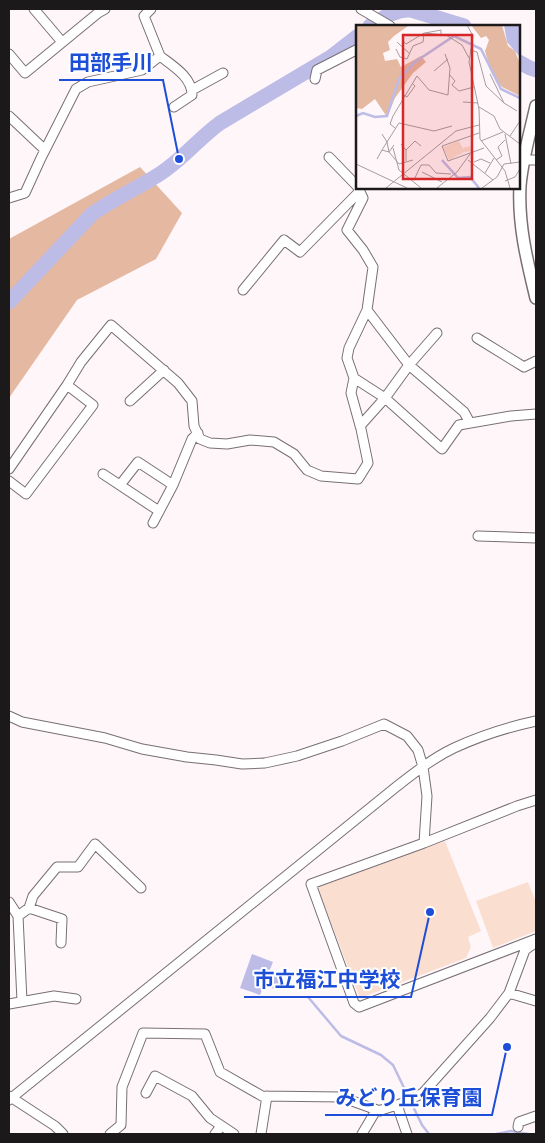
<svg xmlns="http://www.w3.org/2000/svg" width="545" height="1143" viewBox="0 0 545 1143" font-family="'Alegreya Sans','Noto Sans JP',sans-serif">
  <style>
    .green { fill: #fadfd1 }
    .forest { fill: #e5b8a1 }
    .water { fill: #bdbce7 }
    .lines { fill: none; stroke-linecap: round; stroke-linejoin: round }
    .stream { stroke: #bdbce7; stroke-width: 2.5 }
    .river { stroke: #bdbce7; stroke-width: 15 }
    .minor-casing { stroke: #786f74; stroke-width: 11 }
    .major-casing { stroke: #786f74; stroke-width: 14 }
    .minor { stroke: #fff; stroke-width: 9 }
    .major { stroke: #fff; stroke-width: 11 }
    .inset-river { fill: none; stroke: #bdbce7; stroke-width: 2.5 }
    .inset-road { fill: none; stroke: #a49ea0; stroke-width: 1 }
    .view { fill: #d62828; fill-opacity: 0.15; stroke: #d62828; stroke-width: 2.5 }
    .inset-edge { fill: none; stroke: #1c191a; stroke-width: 2.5 }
    .leader { fill: none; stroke: #1d4ed8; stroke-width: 2 }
    .callout-dot { fill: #1d4ed8; stroke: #fff; stroke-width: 2 }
    .callout-label { font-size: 21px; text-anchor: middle; font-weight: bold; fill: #1d4ed8; stroke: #fff; stroke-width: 4; stroke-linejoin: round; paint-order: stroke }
  </style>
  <rect width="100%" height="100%" fill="#fff6fa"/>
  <path class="green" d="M445,841L481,931L468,937L471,947L466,958L363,997L359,996L318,889L320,885Z
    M528,882L536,902V931L493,948L476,901Z"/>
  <path class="forest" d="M140,167L182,213L156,259L77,300L9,398V239Z"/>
  <path class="water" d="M252,954L273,962L260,995L240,988Z
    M274,971L284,975L278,990L269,987Z"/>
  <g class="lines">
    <path class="stream" d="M308,997L341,1036L381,1055L393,1065L422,1125L429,1134
      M496,1134L511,1131L528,1134"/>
    <path class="river" d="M370,26C383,18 396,9 411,10L464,26
      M519,62L530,68L536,70
      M9,302L92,214C113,199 136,189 158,175C181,161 198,139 220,123L331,57L358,36"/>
    <g class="minor-casing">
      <path id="minor" d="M34,9L62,42
        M361,9L390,26
        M9,54L25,73L98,13L105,9
        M160,56C173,66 192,77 192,95L174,107
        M315,79L317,70L358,49
        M192,90L223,73
        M9,116L45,150
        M329,157L358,187
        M524,160H536
        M9,198L25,193L41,158L76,89L88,82L142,70L160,56L144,16L151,9
        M243,290L284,240L300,252L360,191
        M367,310L409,365L385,398L442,449L459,425L511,416L536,414
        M437,333L409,365L464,412L470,423
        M477,338L524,367L536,361
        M354,378L385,398L360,426
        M130,401L164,370
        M9,469L67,385L81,362L111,325L178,383L192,401L194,426L200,439L210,443L227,444L250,440L274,442L294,454L307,470L321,476L358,479L368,463L361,429L351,393L354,378L347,358L349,348L367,310L373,267L363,250L347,230L363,198L358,188
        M103,474L159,511
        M9,481L26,494L93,405L67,385
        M120,485L138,462L173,485
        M153,523L173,485L192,439L198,433
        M478,536L536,538
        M9,716L22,722L105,738L142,749L187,757L216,760L242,764L265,763L297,756L342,741L384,724L407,736L418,750L423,767L427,796L424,843
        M536,800L517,806L424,843L311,884L354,1003L359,1007L536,939
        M9,902L18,916L22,1001
        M29,908L62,919L61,943
        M18,916L29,908L33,896L57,867H78L95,844L141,888
        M509,993L536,1001
        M9,1004L54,996L76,999
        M146,1093L155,1076L192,1096L210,1118L234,1134
        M9,1096L55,1126L63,1134
        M9,1100L396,787C414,773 433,758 454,748C480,736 508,727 536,721
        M397,1105L407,1134
        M518,1127L519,1122L536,1116
        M110,1134L121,1125L122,1087L143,1033L205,1034L220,1072L262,1096L341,1097L380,1111
        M215,1134L221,1126
        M261,1134L267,1096
        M362,1134L375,1112L403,1103L423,1093L490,1018L509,993L525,950L536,942"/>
    </g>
    <g class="major-casing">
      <path id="major" d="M536,106C530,133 522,160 520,186C518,225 527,261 536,298"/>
    </g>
    <use href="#minor" class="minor"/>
    <use href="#major" class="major"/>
  </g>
  <g transform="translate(356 25)">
    <rect width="164" height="164" fill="#fff6fa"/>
    <path d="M103,116L108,126L107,123L114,121L116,126L108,127L93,135L87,122Z" fill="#fadfd1"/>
    <path d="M0,0H63L52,1L38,11L32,17L34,25L27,28L29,36L41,34L45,42L65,31L70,37L57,48L39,73L31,92L19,74L6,84L0,83ZM115,0H146L152,21L159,26L164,39V71L146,62L136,49L129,26L133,15L130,11L125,13Z" fill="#e5b8a1"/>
    <path d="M148,0H164V32L151,17Z" fill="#bdbce7"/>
    <path class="inset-river" d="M0,91L7,88L19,92L31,91L43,54L59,37L98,11L125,24L145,64L164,73M86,135L102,153L114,152L123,163"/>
    <path class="inset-road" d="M111,0L117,11L113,37L123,84L124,114L149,146L154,163M69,8L85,5V9M47,16L50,19L68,8L90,10L106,20L113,33M41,17L53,28M40,24L44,32L51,34L57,21L67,17L68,8M114,25L121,27L130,61L148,78M78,46L92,34M93,49L99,56L96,60L103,66L118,62M134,49L148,78L161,86M48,70L51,72L59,61L56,58M107,77L122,78M123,82L138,91L144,104L164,119M39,103L34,99L37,91L61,51L73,65L92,70L94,43L89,29M123,108L86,121L92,136L128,123M26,109L31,117L26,125M149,109L155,139M154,111L164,96M125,116L147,107M45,119L50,125V136M37,123L43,145L65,163M50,125L59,116L65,121M21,134L26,125L33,127L38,120M57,135L43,139L33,127L31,117L43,98L78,106L96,101M112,135L137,155M140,135L146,131L142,122L149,115M118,137L125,134L134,138M0,139L51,163M66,147L86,157M129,148L138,133M58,155L65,140H73L80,148L95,149M149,156L159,152L164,144M30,163L100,106L123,100M81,163L101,147L114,129M126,163L141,152L148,139L164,137"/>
    <path class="view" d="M47,10H116V154H47Z"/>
    <rect width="164" height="164" class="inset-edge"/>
  </g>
  <path class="leader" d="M179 159L163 80H59M430 912L411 997H244M507 1047L492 1115H325"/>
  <g class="callout-dot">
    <circle cx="179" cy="159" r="5"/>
    <circle cx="430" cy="912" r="5"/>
    <circle cx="507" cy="1047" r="5"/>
  </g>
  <g class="callout-label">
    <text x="111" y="70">田部手川</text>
    <text x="327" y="987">市立福江中学校</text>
    <text x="409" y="1105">みどり丘保育園</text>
  </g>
  <rect width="545" height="1143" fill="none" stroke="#1c191a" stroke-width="20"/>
</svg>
